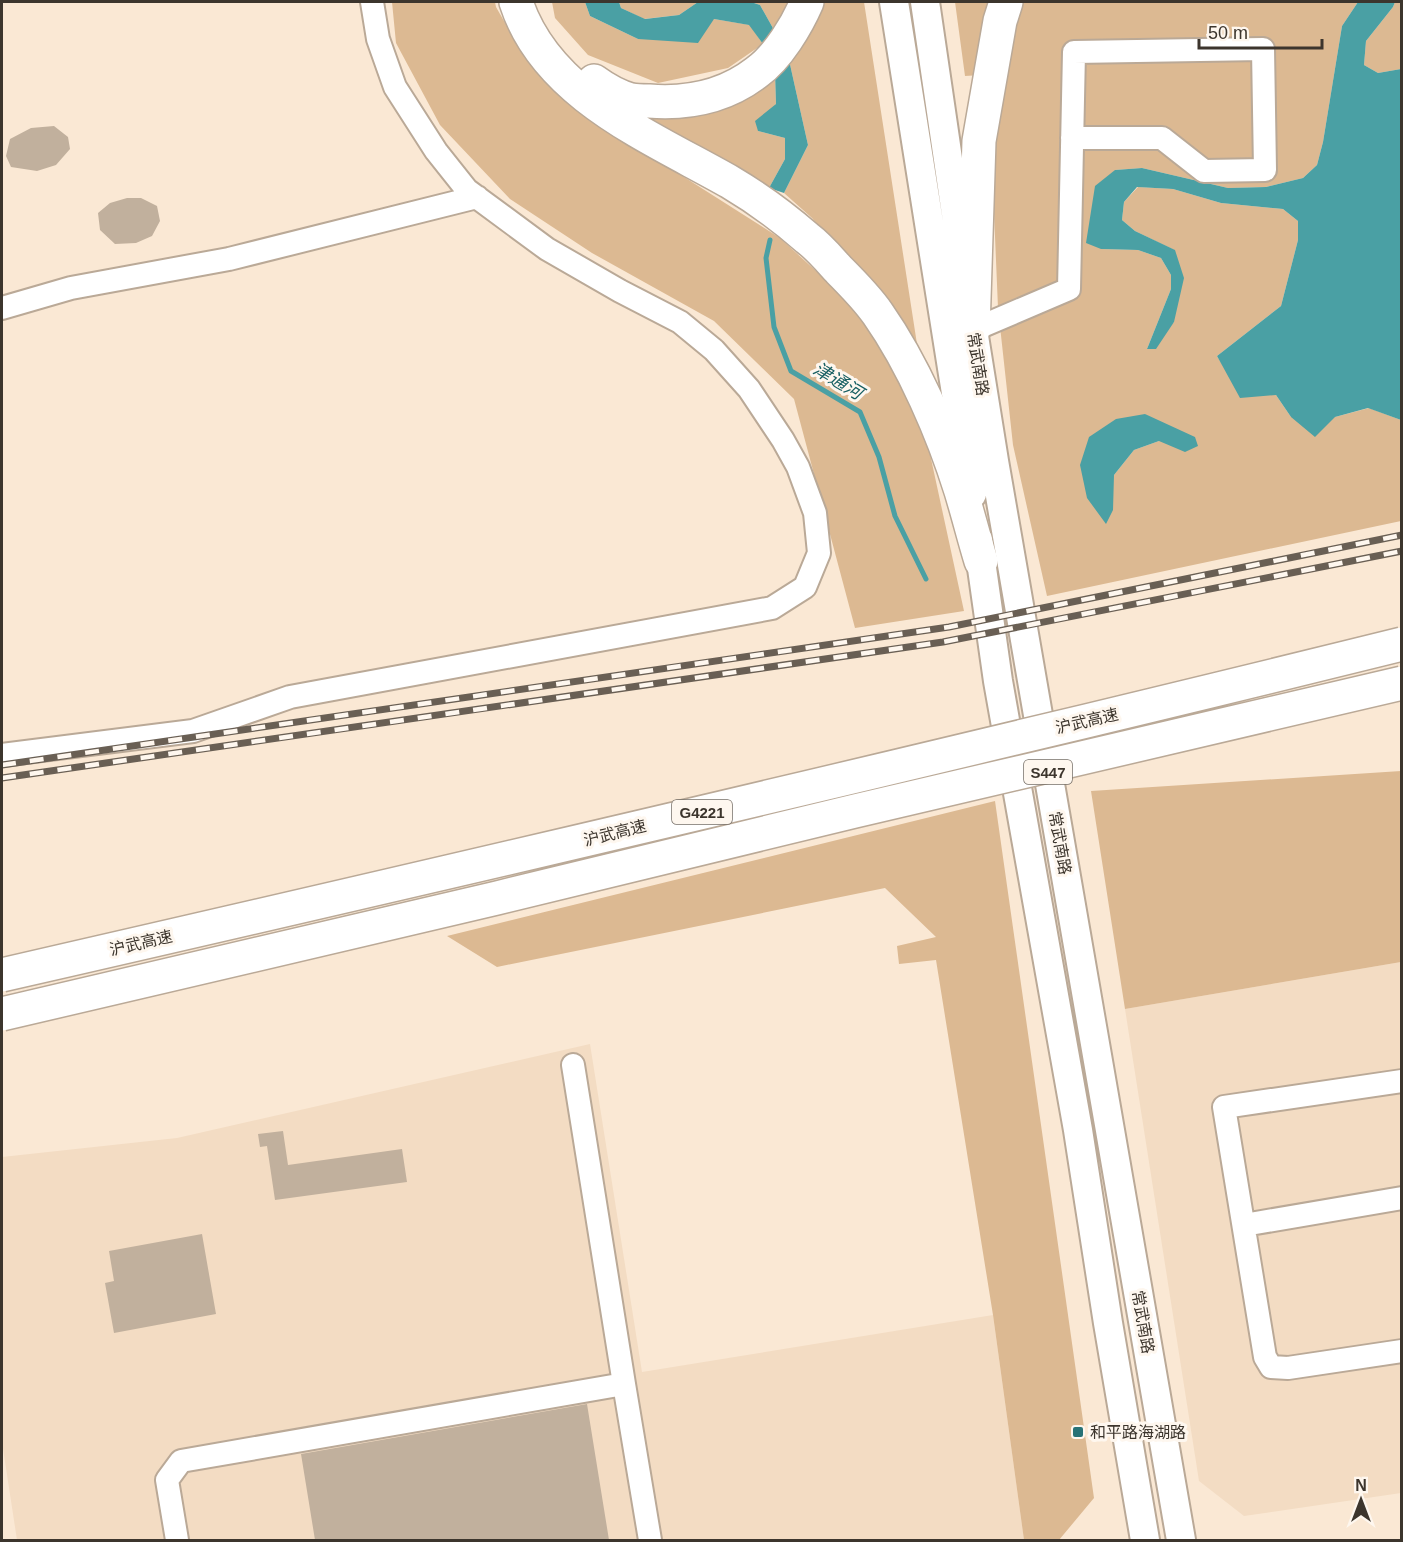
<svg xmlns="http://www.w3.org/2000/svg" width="1403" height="1542" viewBox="0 0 1403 1542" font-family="Arial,'Noto Sans SC',sans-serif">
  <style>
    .built { fill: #f3dcc3 }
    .green { fill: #dcb992; fill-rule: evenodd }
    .water { fill: #4aa0a4 }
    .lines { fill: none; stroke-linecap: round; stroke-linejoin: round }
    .stream { stroke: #4aa0a4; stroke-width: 5 }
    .building { fill: #c1b09d }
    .minor-casing { stroke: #baa997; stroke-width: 26 }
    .major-casing { stroke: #baa997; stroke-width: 32 }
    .highway-casing { stroke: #baa997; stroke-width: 36 }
    .minor { stroke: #fff; stroke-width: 22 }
    .major { stroke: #fff; stroke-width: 28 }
    .highway { stroke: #fff; stroke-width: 33 }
    .rail-casing { stroke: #695f54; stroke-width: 7 }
    .rail { stroke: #fef7ef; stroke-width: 4.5; stroke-dasharray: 14; stroke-linecap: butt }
    .highway-bridge-casing { stroke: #baa997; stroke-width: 36; stroke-linecap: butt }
    .highway-bridge { stroke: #fff; stroke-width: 33 }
    .poi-dot { fill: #277276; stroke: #fef7ef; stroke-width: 2 }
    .labels { text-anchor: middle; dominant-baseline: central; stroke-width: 6; stroke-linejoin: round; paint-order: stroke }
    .shield { fill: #fef7ef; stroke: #766f67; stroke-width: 1.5 }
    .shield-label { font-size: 15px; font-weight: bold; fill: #3c352d }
    .street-label { font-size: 16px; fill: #3c352d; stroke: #fef7ef }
    .poi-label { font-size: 16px; fill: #3c352d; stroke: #fef7ef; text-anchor: start }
    .water-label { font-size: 18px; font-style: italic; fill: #165e61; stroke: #fef7ef }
  </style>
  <rect width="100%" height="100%" fill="#fae8d4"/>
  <path class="built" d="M1401,962V1493L1244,1516L1199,1481L1125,1009Z
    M590,1044L642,1372L993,1315L1024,1540H17L2,1442V1157L177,1138Z"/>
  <path class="green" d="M392,2H495L496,7L525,58L580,111L780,238L864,315L922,417L964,611L855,628L794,399L714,321L592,253L510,199L440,125L396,43Z
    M552,2H585L590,16L638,39L714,19L750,25L763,44L728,68L658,83L588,55L555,18Z
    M619,2H698L679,15L644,19L621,8Z
    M751,2H791L774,30L760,5Z
    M820,2H864L919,357L859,277L812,218L784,193L808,145L789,60Z
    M955,2H997L981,75L965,76Z
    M1021,2H1358L1342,26L1323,142L1317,165L1303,178L1266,187L1228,188L1142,168L1115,170L1101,249L1138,250L1161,258L1171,275V289L1147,349L1174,322V250L1135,231L1122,220L1124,202L1138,187L1173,189L1221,203L1283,209L1298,221V240L1281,306L1217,356L1227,372L1276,395L1291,417H1335L1369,408L1401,420V521L1047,596L1013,445L998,308L991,141L1018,10ZM1145,414L1159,441L1134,450L1114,475Z
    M1395,2H1401V69L1378,73L1364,65L1366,41L1393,7Z
    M775,73L776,104L758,131L785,138V159L769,188L639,117Z
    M1401,771V962L1125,1009L1091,791Z
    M995,801L1094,1498L1059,1540H1024L993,1315L936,960L899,964L897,946L936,937L885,888L497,967L447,936Z"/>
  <path class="water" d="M585,2H619L621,8L645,19L679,15L698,2H751L760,5L774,30L763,44L749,25L714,19L698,43L638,39L590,16Z
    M1358,2H1395L1393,7L1366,41L1364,65L1378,73L1401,69V420L1368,408L1335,417L1315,437L1291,417L1276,395L1240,398L1217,356L1281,306L1298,240V221L1283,209L1221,203L1173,189L1137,187L1124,202L1122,220L1135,231L1175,250L1184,278L1174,322L1156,349H1147L1171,289V275L1161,258L1138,250L1101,249L1086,243L1095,186L1115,170L1142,168L1228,188L1266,187L1303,178L1317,165L1323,142L1342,26Z
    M789,60L808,145L784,193L769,188L785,159V138L758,131L755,121L776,104L775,73Z
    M1145,414L1195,437L1198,446L1185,452L1159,441L1134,450L1114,475L1113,510L1106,524L1087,498L1080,465L1089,437L1116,419Z"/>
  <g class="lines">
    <path class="stream" d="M770,240L766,258L774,327L791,371L860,412L879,457L895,516L926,579"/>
  </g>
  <path class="building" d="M54,126L68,137L70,149L56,165L37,171L11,167L6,156L10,139L31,128Z
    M127,198H141L157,206L160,221L152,236L136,243L115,244L100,230L98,213L110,203Z
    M283,1131L288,1165L402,1149L407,1182L275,1200L267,1146L260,1147L258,1134Z
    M202,1234L216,1314L114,1333L105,1283L114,1281L109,1251Z
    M587,1404L609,1540H315L301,1454Z"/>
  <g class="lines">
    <g class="minor-casing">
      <path id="minor" d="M2,308L71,288L229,259L477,197
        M973,330L1069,289L1074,52L1263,49L1265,170L1204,171L1162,138H1072
        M2,755L193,731L290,697L772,608L805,587L819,553L815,513L798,467L783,440L749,389L714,350L680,322L620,291L547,249L467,190L436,151L395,87L378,39L372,2
        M573,1065L624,1384L650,1540
        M1402,1081L1224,1107L1265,1357L1271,1367L1288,1368L1402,1351
        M1244,1225L1402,1198
        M177,1540L167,1480L181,1461L624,1384"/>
    </g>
    <g class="major-casing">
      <path id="major" d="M894,2L972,494
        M925,2L973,330L994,461L1181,1540
        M978,540L998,681L1078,1130L1108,1323L1145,1540"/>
    </g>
    <g class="highway-casing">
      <path id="highway" d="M516,2C546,95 651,137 730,182C757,198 783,217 807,238C819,247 829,259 839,270C853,284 867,298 878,314C913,364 943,433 961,491C968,514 974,538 981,561
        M594,81C605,89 617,96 631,100C636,101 643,101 649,101C688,104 725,97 757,72C778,57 797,25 807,2
        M973,330L979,141L1000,21L1006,2"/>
    </g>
    <use href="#minor" class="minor"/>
    <use href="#major" class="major"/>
    <use href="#highway" class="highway"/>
    <g class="rail-casing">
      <path id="rail" d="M2,765L949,627L1402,535
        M2,778L943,642L1402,551"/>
    </g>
    <use href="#rail" class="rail"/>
    <g class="highway-bridge-casing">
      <path id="highway-bridge" d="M2,975C469,868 936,759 1402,644
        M2,1014L497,898L855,811L1402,683"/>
    </g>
    <use href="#highway-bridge" class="highway-bridge"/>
  </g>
  <rect class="poi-dot" x="1072" y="1426" width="12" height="12" rx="3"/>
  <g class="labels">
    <g class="shield">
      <rect x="1024" y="760" width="48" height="24" rx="4.5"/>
      <rect x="672" y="800" width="60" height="24" rx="4.5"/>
    </g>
    <g class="shield-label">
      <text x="1048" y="772">S447</text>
      <text x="702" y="812">G4221</text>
    </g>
    <g class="street-label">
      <text transform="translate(978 364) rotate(81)">常武南路</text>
      <text transform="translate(1087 721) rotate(-13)">沪武高速</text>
      <text transform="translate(615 833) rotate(-14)">沪武高速</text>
      <text transform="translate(1060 843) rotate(80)">常武南路</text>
      <text transform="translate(141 943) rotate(-13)">沪武高速</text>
      <text transform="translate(1143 1322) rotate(80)">常武南路</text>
    </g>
    <g class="poi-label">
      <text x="1090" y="1432">和平路海湖路</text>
    </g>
    <g class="water-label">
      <text transform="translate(838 381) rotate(31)">津通河</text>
    </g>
  </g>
  <rect width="1403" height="1542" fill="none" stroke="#3c352d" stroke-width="6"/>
  <g transform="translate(1361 1500)" stroke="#fef7ef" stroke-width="4.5" paint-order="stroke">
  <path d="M0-4.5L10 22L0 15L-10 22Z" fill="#3c352d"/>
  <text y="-9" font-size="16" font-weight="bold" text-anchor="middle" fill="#3c352d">N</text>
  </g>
  <path d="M1199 39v9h123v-9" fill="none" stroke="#3c352d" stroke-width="3"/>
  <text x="1208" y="39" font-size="18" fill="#3c352d" stroke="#fef7ef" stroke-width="4.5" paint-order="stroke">50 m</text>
</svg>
